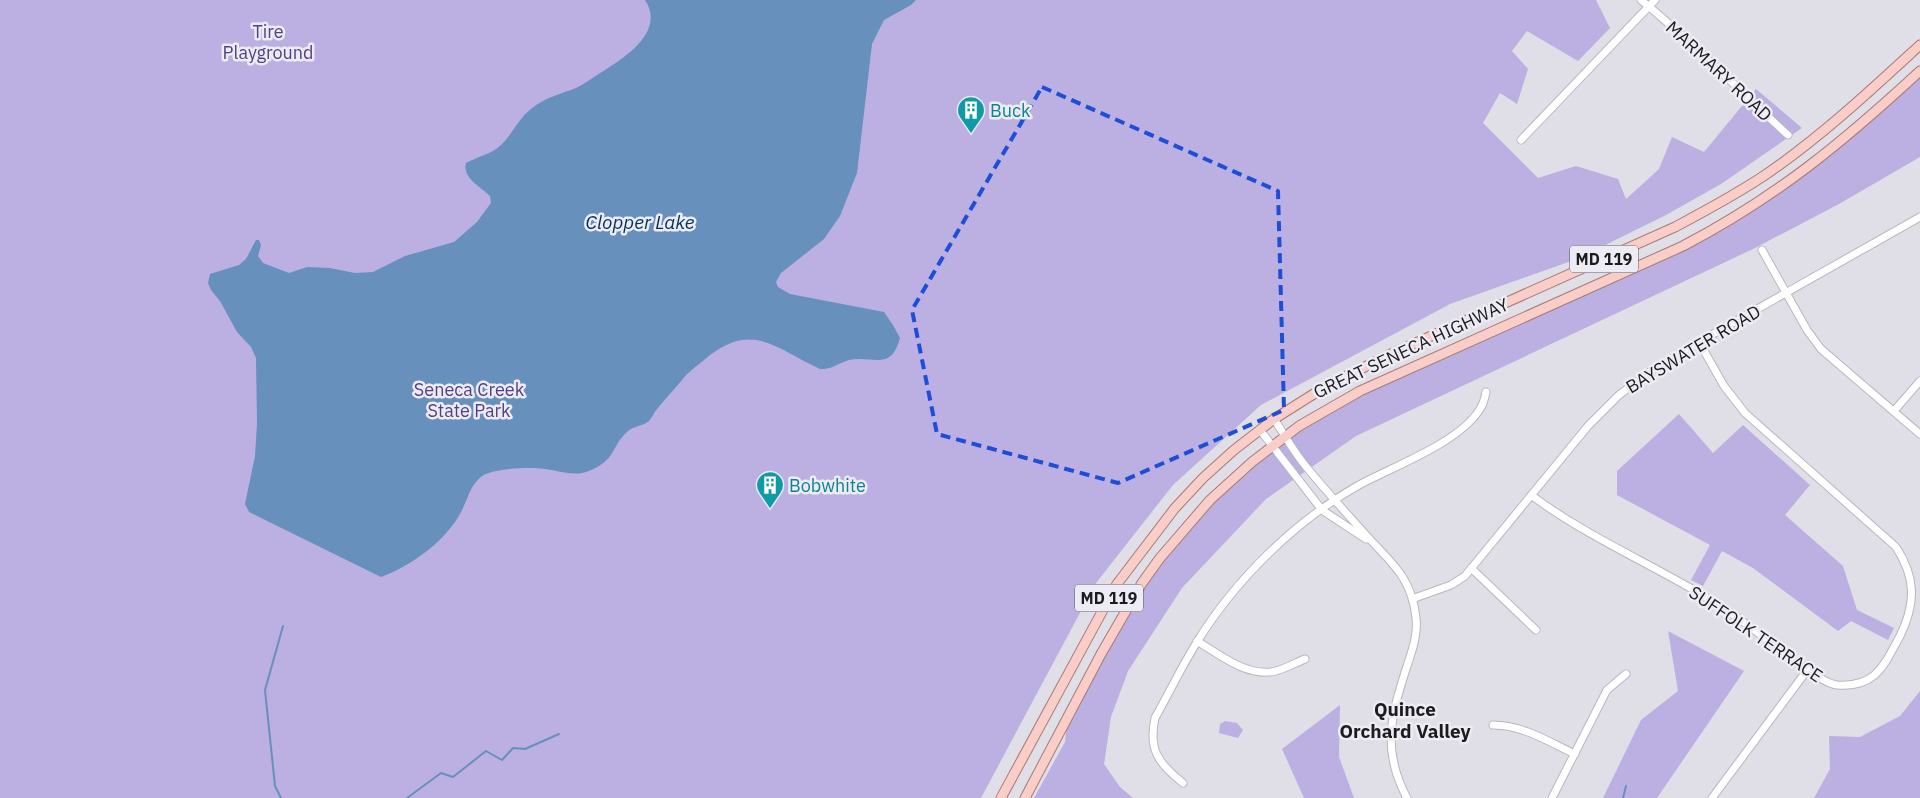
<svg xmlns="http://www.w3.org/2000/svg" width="1920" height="798" viewBox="0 0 1920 798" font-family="'IBM Plex Sans',sans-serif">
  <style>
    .green { fill: #bbb0e1 }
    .water { fill: #6790bd }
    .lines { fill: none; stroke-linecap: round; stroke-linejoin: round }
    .stream { stroke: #6790bd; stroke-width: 2 }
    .minor-casing { stroke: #b8b7bf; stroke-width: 9 }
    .major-casing { stroke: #a97975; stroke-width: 11 }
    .minor { stroke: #fff; stroke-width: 7 }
    .major { stroke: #f9cdc8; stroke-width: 9 }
    .marked { fill: none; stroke: #1d4ed8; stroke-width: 4; stroke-dasharray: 10 6; stroke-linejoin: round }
    .labels { text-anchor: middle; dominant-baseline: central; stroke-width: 5; stroke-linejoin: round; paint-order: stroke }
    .shield { fill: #edecf4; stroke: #5b5a5f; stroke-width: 1 }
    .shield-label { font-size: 16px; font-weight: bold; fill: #1c1c1f }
    .park-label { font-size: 18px; fill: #533f83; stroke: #edecf4 }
    .street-label { font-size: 18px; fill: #1c1c1f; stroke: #edecf4 }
    .culture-label { font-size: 18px; fill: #0d838f; stroke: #edecf4; text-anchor: start }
    .water-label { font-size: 19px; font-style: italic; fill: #00315a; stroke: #edecf4 }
    .neighbourhood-label { font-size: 19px; font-weight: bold; fill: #1c1c1f; stroke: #edecf4 }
  </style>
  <rect width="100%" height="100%" fill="#e0dee7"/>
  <path class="green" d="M0,0H1596L1610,28L1578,61L1527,31L1512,51L1528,69L1517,104L1500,93L1483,123L1538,178L1576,166L1618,179L1626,199L1659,169L1672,137L1704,152L1756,89L1802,128L1721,184L1666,215L1577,259L1450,304L1261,405L1173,485L1096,583L981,798H0Z
    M1920,71V157L1839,204L1753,249L1356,436L1266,499L1182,588L1128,671L1111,717L1104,764L1120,787L1133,798H1034L1065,742L1068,716L1133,598L1217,492L1299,426L1733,219L1830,152Z
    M1679,414L1713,453L1743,425L1810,485L1785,515L1843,566L1857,610L1894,628L1888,640L1851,621L1838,631L1753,568L1722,551L1703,586L1691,580L1710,545L1617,495V471Z
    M1668,631L1744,671L1657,798H1603L1641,720L1678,691Z
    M1920,691V798H1814L1830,769L1829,736L1860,737L1900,716Z
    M1340,705L1339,757L1354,798H1304L1282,749Z
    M1225,721L1237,723L1243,730L1238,738L1219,733L1220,724Z"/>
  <path class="water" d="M645,0H916L911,5L884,20L872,44L857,173L840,216L824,239L781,273L776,282L778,287L790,294L884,312L893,325L900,338C891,372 873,355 849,360C839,363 831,370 820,369C773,347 751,320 704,360C697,366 688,372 682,380C674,390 665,399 657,409C654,412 652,418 649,421C643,426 634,426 628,431C610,447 617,461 586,472C573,476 559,471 545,469C531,467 494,468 482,476C470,485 468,499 461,512C446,541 411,566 381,577L249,512L245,504L255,456L257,424L256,358L251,347L237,332L220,301L211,290L208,283L210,274L239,265L246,259L256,240H259L261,245L258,256L263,263L289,273L307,267L330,268L355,273L373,272L405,256L454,242L477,222L491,203L490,196C481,187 462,178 466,163C478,156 491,155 502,144C513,133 519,118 531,109C544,98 560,94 576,88C585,84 593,77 602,72C624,58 666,32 645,0Z"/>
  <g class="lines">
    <path class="stream" d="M281,798L275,786L265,690L283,626
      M407,798L441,773L453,777L486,751L502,760L513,748L525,749L559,734
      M1623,798L1626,786"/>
    <g class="minor-casing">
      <path id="minor" d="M1641,0C1693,42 1739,91 1788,135
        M1521,140L1655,0
        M1762,250L1807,330L1821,349L1920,434
        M1894,411L1920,381
        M1274,419C1285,436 1295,454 1308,469C1327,492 1347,514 1366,535C1391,563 1412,577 1416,618C1418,635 1412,651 1407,666C1391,716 1381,749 1407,798
        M1260,430L1322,510L1366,539
        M1531,495C1599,546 1681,575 1749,626C1767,639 1818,683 1837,685C1876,688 1884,665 1900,636C1916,603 1916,578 1896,547L1745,413L1724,386L1699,342
        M1471,568L1536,630
        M1412,599L1451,585L1465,576L1588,426L1619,395L1651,371L1699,342L1920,217
        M1197,641C1220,655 1248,678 1276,671C1286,668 1295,663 1305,659
        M1493,725C1523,725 1549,742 1575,754
        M1183,783C1159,764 1148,750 1155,718C1169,693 1182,666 1197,642C1236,579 1295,521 1359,485C1394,466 1459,443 1480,409C1483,405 1485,397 1486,392
        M1552,798L1607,690L1626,674
        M1712,798L1808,669"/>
    </g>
    <g class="major-casing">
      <path id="major" d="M1001,798L1117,584L1175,508L1203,478L1234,450L1274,419L1328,385L1391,354L1675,227C1707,210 1739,193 1768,173C1823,135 1871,90 1920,45
        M1025,798L1101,654L1142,583L1160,558L1210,500L1252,462L1299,426L1360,391L1683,246C1777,197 1843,142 1920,71"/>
    </g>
    <use href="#minor" class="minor"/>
    <use href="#major" class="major"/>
  </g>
  <path class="marked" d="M1042,87L1278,191L1284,410L1118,483L937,434L912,310Z"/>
  <defs>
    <g id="building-pin" transform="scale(1.4375)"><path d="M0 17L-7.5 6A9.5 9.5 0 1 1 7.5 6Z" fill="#0f9aa8" stroke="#edecf4"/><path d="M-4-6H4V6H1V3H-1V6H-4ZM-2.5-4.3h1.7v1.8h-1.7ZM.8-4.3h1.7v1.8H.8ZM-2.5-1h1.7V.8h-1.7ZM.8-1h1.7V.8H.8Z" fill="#fff"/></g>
  </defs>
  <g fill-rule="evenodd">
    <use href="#building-pin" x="971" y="110"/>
    <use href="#building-pin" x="770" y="485"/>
  </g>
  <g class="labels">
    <g class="shield">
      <rect x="1570" y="245.5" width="68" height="27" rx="4"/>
      <rect x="1075" y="584.5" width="68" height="27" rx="4"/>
    </g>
    <g class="shield-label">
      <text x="1604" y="259">MD 119</text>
      <text x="1109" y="598">MD 119</text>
    </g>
    <g class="park-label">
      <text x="268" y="31">Tire<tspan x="268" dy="21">Playground</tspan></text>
      <text x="469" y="389">Seneca Creek<tspan x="469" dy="21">State Park</tspan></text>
    </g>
    <g class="street-label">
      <text transform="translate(1719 71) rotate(43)">MARMARY ROAD</text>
      <text transform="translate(1411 348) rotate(-25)">GREAT SENECA HIGHWAY</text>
      <text transform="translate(1693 349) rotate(-31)">BAYSWATER ROAD</text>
      <text transform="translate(1756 634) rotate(34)">SUFFOLK TERRACE</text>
    </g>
    <g class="culture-label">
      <text x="990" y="110">Buck</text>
      <text x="789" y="485">Bobwhite</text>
    </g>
    <g class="water-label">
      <text x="640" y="222">Clopper Lake</text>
    </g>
    <g class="neighbourhood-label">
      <text x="1405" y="709">Quince<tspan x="1405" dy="22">Orchard Valley</tspan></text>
    </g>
  </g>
</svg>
